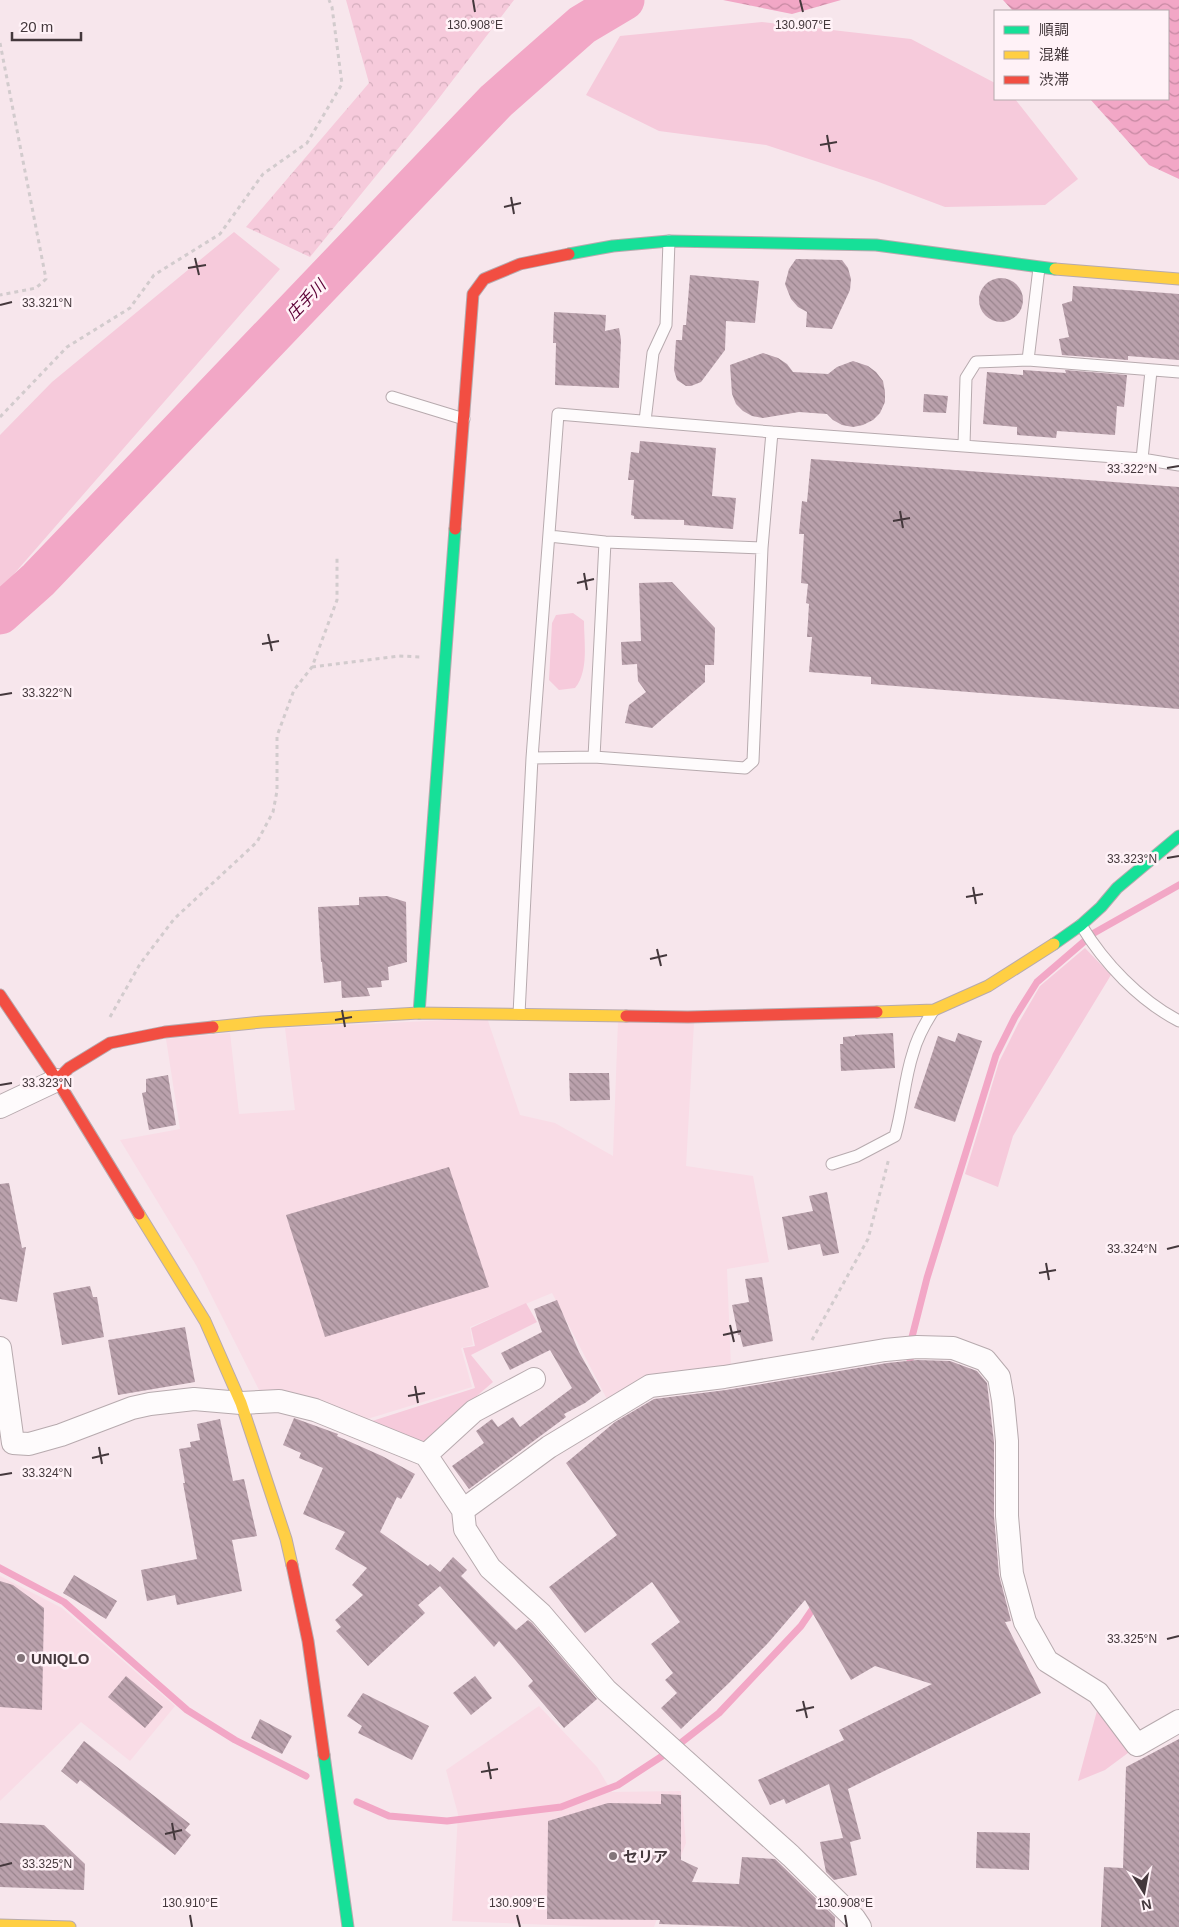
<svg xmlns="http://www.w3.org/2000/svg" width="1179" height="1927" viewBox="0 0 1179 1927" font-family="Arial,'Noto Sans JP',sans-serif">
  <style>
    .built { fill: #f9dce6 }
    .grass { fill: #f6cadb }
    .forest { fill: url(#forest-crowns) }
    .water { fill: url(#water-waves) }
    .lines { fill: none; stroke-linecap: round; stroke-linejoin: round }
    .stream { stroke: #f2a7c6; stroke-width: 7 }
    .river { stroke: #f2a7c6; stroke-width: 41 }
    .building { fill: url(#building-back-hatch) }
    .lane-casing { stroke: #b7aaae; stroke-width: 13 }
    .street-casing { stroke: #b7aaae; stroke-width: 24 }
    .fast-casing { stroke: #b7aaae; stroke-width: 13 }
    .slow-casing { stroke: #b7aaae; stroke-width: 13 }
    .jam-casing { stroke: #b7aaae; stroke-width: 13 }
    .path { stroke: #d2cbcd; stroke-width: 3; stroke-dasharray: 4 4; stroke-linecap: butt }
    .lane { stroke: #fefbfc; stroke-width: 11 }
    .street { stroke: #fefbfc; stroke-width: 22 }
    .fast { stroke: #16e098; stroke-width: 11 }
    .slow { stroke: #ffcf43; stroke-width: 11 }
    .jam { stroke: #f24e42; stroke-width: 11 }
    .ticks { fill: none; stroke: #44383c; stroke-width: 2 }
    .poi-dot { fill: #83757a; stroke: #fff2f7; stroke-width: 2 }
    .labels { text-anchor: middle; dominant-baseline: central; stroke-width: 5; stroke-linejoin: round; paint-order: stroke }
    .poi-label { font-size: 15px; font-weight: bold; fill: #44383c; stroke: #fff2f7; text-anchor: start }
    .water-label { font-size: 16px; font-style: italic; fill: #5d0236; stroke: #fff2f7 }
    .ticks-label { font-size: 12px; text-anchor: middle; fill: #44383c; stroke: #fff2f7; stroke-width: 5; stroke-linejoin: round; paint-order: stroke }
  </style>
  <defs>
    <pattern id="forest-crowns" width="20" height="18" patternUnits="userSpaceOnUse" patternTransform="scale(1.25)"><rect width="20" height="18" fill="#f6cadb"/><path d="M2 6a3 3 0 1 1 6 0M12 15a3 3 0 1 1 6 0" fill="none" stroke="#d4aebd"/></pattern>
    <pattern id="water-waves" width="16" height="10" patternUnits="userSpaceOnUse" patternTransform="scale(1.25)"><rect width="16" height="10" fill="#f2a7c6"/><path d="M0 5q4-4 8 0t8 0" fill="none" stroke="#c689a2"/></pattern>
    <pattern id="building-back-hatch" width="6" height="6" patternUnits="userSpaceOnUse" patternTransform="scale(1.25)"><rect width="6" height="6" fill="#baa1ac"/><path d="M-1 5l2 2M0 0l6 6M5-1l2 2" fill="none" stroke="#99848d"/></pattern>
  </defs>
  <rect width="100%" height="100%" fill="#f7e6ec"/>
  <path class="built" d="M487,1018L520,1115L555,1123L613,1156L618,1021L694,1022L686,1166L753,1176L769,1262L727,1269L731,1368L609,1403L552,1293L470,1327L473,1345L461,1348L472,1387L364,1420L262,1396L196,1265L120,1140L180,1129L166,1039L230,1033L239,1114L295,1110L285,1028Z
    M0,1576L62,1608L175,1706L130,1761L81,1722L0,1801Z
    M539,1706L597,1767L612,1792L681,1791L686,1843L654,1927H600L452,1921L458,1814L446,1770Z"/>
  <path class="grass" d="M762,22L911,39L995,83V99H1015L1078,179L1045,205L945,207L876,181L766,145L659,131L586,95L620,36Z
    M234,232L280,269L0,590V435L52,382Z
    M573,613L584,621C584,642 589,671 575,688L559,690L549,680L552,623L556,615Z
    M1085,948L1111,975L1013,1136L998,1187L965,1174L999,1062L1018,1024L1040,986Z
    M526,1303L537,1322L471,1355L493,1382L419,1446L369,1422L475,1388L463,1348L475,1346L471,1328Z
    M1098,1707L1132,1750L1105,1770L1078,1781Z"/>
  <path class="forest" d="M346,0H514L436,102L310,257L246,227L369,83Z"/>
  <path class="water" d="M723,0H841L792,14Z
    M1003,0H1179V179L1149,165L1090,99H1168V11H1013Z"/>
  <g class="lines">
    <path class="stream" d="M912,1369L910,1362L912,1337L927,1278L996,1055L1015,1017L1037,982L1094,933L1179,885
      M0,1568L64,1602L187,1710L235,1740L306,1776
      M357,1802L389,1816L447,1821L561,1807L618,1785L673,1749L719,1713L801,1626L816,1604"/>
    <path class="river" d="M0,614L38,580L496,101L582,25L624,0"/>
  </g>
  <path class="building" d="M796,259L842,260L848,268L851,279L850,290L832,329L806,327L807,312L798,307L791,299L785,284L789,269Z
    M690,275L759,281L755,323L726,321L725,350L701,382L691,386H686L677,380L674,370L676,340H682L683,325H686Z
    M979 300a22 22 0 1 1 44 0a22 22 0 1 1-44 0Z
    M1073,286L1179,294V360L1128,356V360L1062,355L1059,339L1069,337L1062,304L1072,301Z
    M554,312L606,315L605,331L619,328L621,340L619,388L555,385L556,343H553Z
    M763,353L778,358L787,364L793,372L828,374L837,367L853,361L868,366L876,372L883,381L885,392V402L880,413L873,420L863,425L853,427L842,425L833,420L827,414L799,412L763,418L752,416L743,411L736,404L732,394L730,365Z
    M1023,370L1066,373L1065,370L1127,375L1124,407L1117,406L1115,435L1057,431L1056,438L1017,435V427L983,424L987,372L1023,375Z
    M924,394L948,396L946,413L923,412Z
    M640,441L716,448L712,496L736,498L733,529L684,525V520L634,519V516L631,515L634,480H628L631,452L639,453Z
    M811,459L1179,487V709L871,684V677L809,672L812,637H807L809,604L806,603L808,584L801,583L804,534H799L802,501L807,502Z
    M672,582L715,628L714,665H705V682L652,728L625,723L629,705L646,692L638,681L637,664L622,665L621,642L641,641L639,583Z
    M387,896L406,902L407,962L388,967L389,980L381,981L382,987L367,988L370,996L342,998L341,981L324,983L322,962H321L318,907L359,905V897Z
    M893,1033L895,1068L841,1071L840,1044H843V1037L855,1036V1035Z
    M958,1033L982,1041L955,1122L914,1108L938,1036L955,1042Z
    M569,1073H609L610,1100L570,1101Z
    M168,1075L176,1125L149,1130L142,1093L146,1092V1079Z
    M449,1167L489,1287L325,1337L286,1215Z
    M9,1183L22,1248L26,1247L17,1302L0,1299V1184Z
    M827,1192L839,1253L823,1256L820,1244L788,1250L782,1217L813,1211L809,1196Z
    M762,1277L773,1341L743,1347L740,1335H738L732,1305L749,1302L745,1279Z
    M90,1286L93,1297H97L104,1337L62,1345L53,1293Z
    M557,1300L579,1352L601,1391L585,1403L564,1414L566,1417L469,1489L452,1466L484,1443L476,1431L492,1419L498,1427L513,1417L520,1427L572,1388L550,1350L510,1370L501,1353L542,1332L534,1309Z
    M185,1327L195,1382L118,1395L108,1340Z
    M917,1360L950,1361L977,1371L987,1383L994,1442V1516L999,1575L1011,1621L1005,1622L1041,1693L848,1789L861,1839L850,1842L857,1875L834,1880L826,1872L820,1842L843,1838L829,1784L786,1804L784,1799L770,1805L758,1780L844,1740L839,1730L932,1684L875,1666L851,1680L805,1600L768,1643L730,1682L681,1729L661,1708L677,1693L665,1680L673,1673L651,1644L680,1622L652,1582L585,1633L549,1587L617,1535L566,1463L615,1422L654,1399L726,1390L887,1363Z
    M294,1418L338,1434L337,1436L382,1456L415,1474L401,1499L397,1497L380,1532L428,1566L430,1564L440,1572L453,1557L467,1570L461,1576L516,1630L528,1620L532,1623L597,1699L564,1728L528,1686L533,1681L499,1641L494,1647L440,1586L418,1605L425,1613L368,1666L336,1631L341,1627L335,1620L363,1595L352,1585L367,1568L335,1549L345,1532L303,1514L323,1468L299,1458L301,1453L283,1445Z
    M220,1419L233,1481L244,1479L257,1536L232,1540L242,1591L177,1605L175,1595L147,1601L141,1570L197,1559L183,1483H185L179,1449L191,1447L190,1442L200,1440L197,1424Z
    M74,1575L117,1601L106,1619L63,1593Z
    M0,1581L13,1585L44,1608L42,1710L0,1707Z
    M126,1676L163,1707L145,1728L108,1697Z
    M475,1676L492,1698L471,1715L453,1693Z
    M363,1693L429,1726L412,1760L358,1733L362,1726L347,1716Z
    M260,1719L292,1736L282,1754L251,1738Z
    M1179,1739V1927H1101L1104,1867L1123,1868L1126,1767Z
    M84,1741L190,1824L185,1830L191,1835L175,1855L80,1780L77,1784L61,1771Z
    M661,1794L681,1795V1860L698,1868L692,1882L739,1884L742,1857L775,1859L835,1917V1927H746L659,1924L660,1920L547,1919L548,1821L608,1803L661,1804Z
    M0,1823L44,1825L85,1864L84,1890L0,1887Z
    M977,1832L1030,1833L1029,1870L976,1868Z"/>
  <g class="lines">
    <g class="lane-casing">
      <path id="lane" d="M1028,360L1039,268
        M392,397L464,419
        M645,421L653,353L666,325L669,241
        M964,445L966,378L976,362L1028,360L1179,372
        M1142,459L1151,371
        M549,536L605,542
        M594,757L605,542L762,548
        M532,758L558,414L772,432L1142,459L1179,465
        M1081,925C1104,963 1139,1000 1179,1021
        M519,1014L532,758L594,757L745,768L753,761L762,548L772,432
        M832,1164L857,1156L895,1136C903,1109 904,1080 913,1053C917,1038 924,1025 933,1011"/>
    </g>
    <g class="street-casing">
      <path id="street" d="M0,1107L57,1080
        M0,1348L13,1443L29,1444L61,1435L132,1408L150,1404L194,1399L241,1403L279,1401L315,1410L426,1455L463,1510L465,1529L490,1568L541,1614L606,1690L791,1856L854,1918L860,1927
        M426,1455L474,1411L534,1379
        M463,1510L549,1447L650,1386L724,1377L885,1350L917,1347L953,1348L985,1360L999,1377L1003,1400L1007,1441V1516L1012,1574L1025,1622L1047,1661L1098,1693L1137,1745L1179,1721"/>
    </g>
    <g class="fast-casing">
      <path id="fast" d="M569,254L613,246L669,241L876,245L1055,269
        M1054,944L1081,925L1101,907L1117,888L1179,836
        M419,1013L455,529
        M324,1755L348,1927"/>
    </g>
    <g class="slow-casing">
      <path id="slow" d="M1055,269L1179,279
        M877,1012L934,1010L988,986L1054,944
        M213,1027L262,1022L419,1013L626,1016
        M139,1214L205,1321L241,1403L286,1539L292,1565
        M0,1925L70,1927"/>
    </g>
    <g class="jam-casing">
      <path id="jam" d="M455,529L473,294L484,279L520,264L569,254
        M0,995L57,1080L139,1214
        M626,1016L688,1017L877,1012
        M57,1080L69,1068L110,1043L165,1032L213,1027
        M292,1565L308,1641L324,1755"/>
    </g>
    <path class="path" d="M0,43L46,279L36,288L0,295
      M0,417L67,347L130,308L154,275L220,234L263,174L307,143L342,84L332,7L329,0
      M312,667L399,656L422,657
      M110,1017L140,964L174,919L257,842L273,812L277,791V736L294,690L312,667L337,600V556
      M812,1340L868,1239L889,1158"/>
    <use href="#lane" class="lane"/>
    <use href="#street" class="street"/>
    <use href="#fast" class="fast"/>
    <use href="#slow" class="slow"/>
    <use href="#jam" class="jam"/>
  </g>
  <path class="ticks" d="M473,0L475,12M800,0L803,12M827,135L830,152M820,145L837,142M511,197L514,214M504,207L521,203M195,258L199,275M188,268L206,265M0,305L12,302M1167,468L1179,466M900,511L903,528M893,521L910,518M584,573L587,590M577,583L594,579M268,634L272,651M262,644L279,641M0,695L12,693M1167,858L1179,856M973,887L976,904M966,897L983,894M657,949L661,966M650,959L667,955M342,1010L345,1027M335,1020L352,1017M0,1085L12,1083M1167,1249L1179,1246M1046,1263L1049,1280M1039,1273L1056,1270M730,1325L734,1342M723,1335L741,1331M415,1386L418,1403M408,1396L425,1393M99,1447L102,1464M92,1458L109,1454M0,1475L12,1473M1167,1639L1179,1636M803,1701L807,1718M796,1711L814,1707M488,1762L491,1779M481,1772L498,1769M172,1823L175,1840M165,1834L182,1830M0,1866L12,1863M190,1915L192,1927M517,1915L520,1927M845,1915L847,1927"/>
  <g class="poi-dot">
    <circle cx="21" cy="1658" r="5"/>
    <circle cx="613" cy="1856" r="5"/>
  </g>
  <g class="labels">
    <g class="poi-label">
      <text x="31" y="1658">UNIQLO</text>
      <text x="623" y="1856">セリア</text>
    </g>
    <g class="water-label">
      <text transform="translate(306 300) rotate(-46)">庄手川</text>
    </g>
  </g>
  <g class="ticks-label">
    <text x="475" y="29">130.908°E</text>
    <text x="803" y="29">130.907°E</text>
    <text x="47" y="307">33.321°N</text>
    <text x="1132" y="473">33.322°N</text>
    <text x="47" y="697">33.322°N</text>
    <text x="1132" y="863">33.323°N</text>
    <text x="47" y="1087">33.323°N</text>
    <text x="1132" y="1253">33.324°N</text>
    <text x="47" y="1477">33.324°N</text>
    <text x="1132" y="1643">33.325°N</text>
    <text x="47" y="1868">33.325°N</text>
    <text x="190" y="1907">130.910°E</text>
    <text x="517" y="1907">130.909°E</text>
    <text x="845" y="1907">130.908°E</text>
  </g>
  <rect x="994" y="10" width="175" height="90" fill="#fff2f7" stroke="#b4a8ac"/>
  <rect x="1004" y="26" width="25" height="8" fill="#16e098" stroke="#b4a8ac"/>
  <text x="1039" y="35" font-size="15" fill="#44383c">順調</text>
  <rect x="1004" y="51" width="25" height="8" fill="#ffcf43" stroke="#b4a8ac"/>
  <text x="1039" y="60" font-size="15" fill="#44383c">混雑</text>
  <rect x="1004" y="76" width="25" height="8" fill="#f24e42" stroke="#b4a8ac"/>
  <text x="1039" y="85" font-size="15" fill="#44383c">渋滞</text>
  <g transform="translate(1144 1892) rotate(169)" stroke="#fff2f7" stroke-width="4" paint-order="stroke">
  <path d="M0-4L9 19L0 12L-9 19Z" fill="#44383c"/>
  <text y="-8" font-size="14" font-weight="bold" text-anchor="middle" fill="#44383c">N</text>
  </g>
  <path d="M12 32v8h69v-8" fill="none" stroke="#44383c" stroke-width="2.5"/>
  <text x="20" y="32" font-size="15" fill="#44383c" stroke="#fff2f7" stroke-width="4" paint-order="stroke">20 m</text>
</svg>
